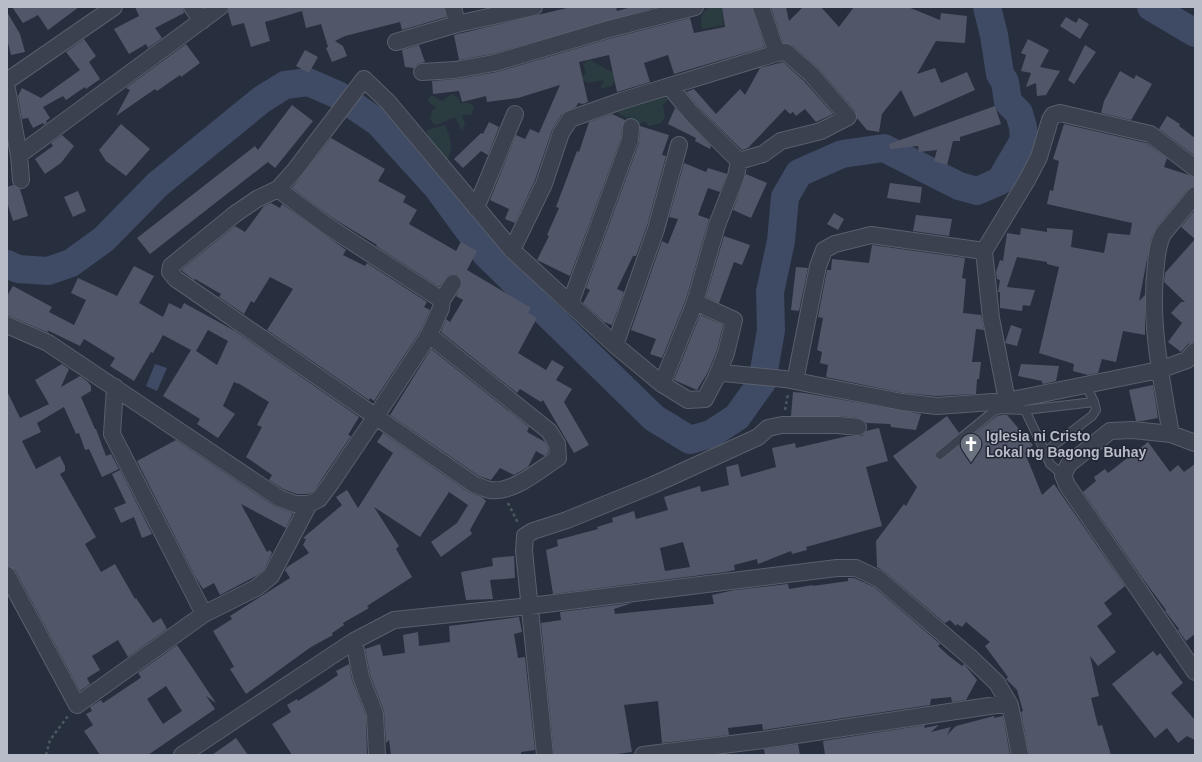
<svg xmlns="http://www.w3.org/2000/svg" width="1202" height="762" viewBox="0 0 1202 762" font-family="Helvetica,sans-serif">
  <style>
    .green { fill: #2a3c40 }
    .water { fill: #3f4b65 }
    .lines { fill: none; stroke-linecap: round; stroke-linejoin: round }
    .river { stroke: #3f4b65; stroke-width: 28 }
    .building { fill: #515769; fill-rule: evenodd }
    .service-casing { stroke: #595f6c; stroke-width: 10 }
    .minor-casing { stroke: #595f6c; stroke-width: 18 }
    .path { stroke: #49595e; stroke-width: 2.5; stroke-dasharray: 3 3; stroke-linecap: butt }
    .service { stroke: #3b414e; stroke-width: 8 }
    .minor { stroke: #3b414e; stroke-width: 16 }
    .labels { text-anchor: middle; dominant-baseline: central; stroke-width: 3; stroke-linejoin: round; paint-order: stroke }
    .poi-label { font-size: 14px; font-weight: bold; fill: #b8bcc9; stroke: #202633; text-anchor: start }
  </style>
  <rect width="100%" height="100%" fill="#272f3e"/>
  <path class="green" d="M711,7H722L723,25L702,29C700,17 700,13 711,7Z
    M590,60L619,76L611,86L600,89L604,80L587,83L582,79L586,72L583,64Z
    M646,88L668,99L663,105L665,117L661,123L649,126L644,121L637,126L630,116L627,118L609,107Z
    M452,94L459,98L460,103H469L474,106L471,115H462L465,124L462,131L455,117L439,124H434L430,119L432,110L437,108L427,101L431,95L442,101Z
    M445,125C451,138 453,146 448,160L426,147L427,130Z"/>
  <path class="water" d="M155,364L167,368L157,391L146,386Z"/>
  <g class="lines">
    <path class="river" d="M1151,7L1195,33
      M7,264L18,269L48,271L71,263L104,239L158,184L261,100L285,85L308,82L338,95L379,123L437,187L486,254L654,418L690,440L711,434L737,417L762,382L771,330L770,292L781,241L785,197L799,173L842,154L884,148L959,186L977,191L1000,181L1024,140L1023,127L1019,113L1008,102L1005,82L1000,74L994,35L987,7"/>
  </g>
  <path class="building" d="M12,7H79L48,30L38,15L23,23Z
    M135,7H183L184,13L155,28L162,38L148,48L146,44L129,54L114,29L139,16Z
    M229,7H444L446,17L402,30L400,22L345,36L335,41L343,46L347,56L332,62L326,48L328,47L321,24L306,28L302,11L265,22L270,41L251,47L244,23L232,26L228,12Z
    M571,7H616L617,11L631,7H657L492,54L459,60L454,35Z
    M722,7H752L765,47L674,74L668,55L644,63L650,82L617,92L609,55L579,62L588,102L583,104L578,103L576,107L562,114L552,130L535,180L515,223L505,219L509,209L490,200L516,135L525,139L530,129L539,133L560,85L518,98L487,102L486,96L462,102L459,91L433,94L432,81L457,79L497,72L612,38L690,18L694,33L725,27Z
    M771,7H786L789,21L803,7H821L839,27L854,7H908L940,20L941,13L967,16L965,43L936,41L917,74L935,68L941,83L967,72L975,90L914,117L901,90L882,114L879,132L867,130L857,118L855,111L818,68L792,45L783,43Z
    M7,12L20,34L25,52L11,55L7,39Z
    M1066,17L1076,23L1079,18L1089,24L1080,39L1060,26Z
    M84,39L96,56L89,62L100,79L86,89L85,87L66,100L63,96L43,107L50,118L46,121L47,122L44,125L43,123L33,128L28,118L22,119L18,96L22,88L41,98L80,70L66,52Z
    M1028,39L1049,50L1040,67L1060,71L1046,95L1037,96L1036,83L1026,87L1031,73L1021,71L1026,55L1021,53Z
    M186,44L200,63L181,77L180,75L157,91L155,89L116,116L130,90L126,88Z
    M419,45L425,62L417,64L414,68L405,67L402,50Z
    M1085,45L1096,52L1074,84L1068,80Z
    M305,50L318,57L309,73L296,66Z
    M783,62L804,81L833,114L816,122L805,109L796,116L793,112L790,114L785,109L748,148L742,150L699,108L686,92L694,89L716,114L740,89L745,95L760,68Z
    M1120,71L1134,79L1136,75L1152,84L1131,120L1101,113L1104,101Z
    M292,105L313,121L275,168L268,162L150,254L137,238L255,146L258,150Z
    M995,106L1001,124L960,137V141H953L947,165L934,161L937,150L919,152L918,146L890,149L889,144Z
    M675,108L711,146L710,149L695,141L696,138L668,124Z
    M612,114L625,120L622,126L621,138L570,276L537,260L549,236L547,235L559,208L556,207L577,151L579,152L589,122Z
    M1167,116L1180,124L1179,126L1195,138V156L1159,129Z
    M489,122L499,127L488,155L481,151L463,168L454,159L481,133L483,134Z
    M121,124L150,149L126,176L106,161L99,150Z
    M1064,124L1146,143L1167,158L1164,167L1195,177V186L1188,189L1156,228L1151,239L1139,301L1145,295V335L1123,331L1116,362L1102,359L1098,373L1088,375L1073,371L1074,364L1039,353L1059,267L1047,264V262L1017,257L1007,287L1035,290L1030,306L1023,305L1022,311L1000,308V292H998L1000,280L997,279L996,272L1000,260L1003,261L1007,233L1020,235L1021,228L1047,232V228L1073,230L1071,247L1104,253L1108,233L1130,235L1132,223L1047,204L1050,190L1053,191L1059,161L1053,159Z
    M640,126L669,135L662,155L666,156L647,226L636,256H633L617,289L624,292L612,325L604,322L583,303L590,290L586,288L639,143Z
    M62,135L74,146L61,163L45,174L35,159L53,146L51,143Z
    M331,138L385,169L378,181L406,196L403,202L417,210L409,224L456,251L461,242L477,251L467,270L531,308L528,313L537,318L518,353L546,370L552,360L564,367L556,380L572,389L564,402L589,445L574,453L543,400L541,402L520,389L517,393L441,332L446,319L450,322L463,300L456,296L462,284L458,275L454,274L448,275L439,287L376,246L377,245L331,217L292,188Z
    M684,163L706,172L708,168L727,174L720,192L708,188L698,215L709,219L686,299L662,358L650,354L656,339L631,330L662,241L668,244L678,219L669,217Z
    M746,174L767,183L751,218L733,210Z
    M890,183L922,187L920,203L887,198Z
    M13,185L20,189L28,216L13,221L7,202V187Z
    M78,191L86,211L73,217L64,197Z
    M271,203L280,208L282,204L346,250L343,255L365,266L367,263L427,302L424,307L430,310L421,330L374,401L370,398L369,400L267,330L293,289L270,277L254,303L251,301L244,314L219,297L221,294L195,279L194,280L181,270L235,226L245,232L264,206Z
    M1195,210V342L1188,344L1181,352L1168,342L1182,323L1171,313L1181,302H1185L1164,282L1165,273L1195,239L1181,227Z
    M834,213L844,219L838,230L827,224Z
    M916,215L952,219L949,236L913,231Z
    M724,236L750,245L742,265L734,262L719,303L706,297Z
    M872,245L965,258L962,278L966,279L963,313L981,315L984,330L976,329L972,362H981L979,379H977L976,394L937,396L903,393L826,377L828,365L820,363L822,352L817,350L823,318L818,317L827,270H831L832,259L869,263Z
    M134,266L154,276L139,303L163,317L169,303L181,309L184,303L235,331L359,417L348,435L351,436L313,492L307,494H297L283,489L269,480L272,475L246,457L262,427L257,425L269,402L238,383V384L234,382L223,406L235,414L218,438L197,424L200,419L163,396L191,350L163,335L153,353L151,352L134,381L110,366L115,358L84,339L80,346L47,330L49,333L7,315V296L13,286L52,307L49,312L74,325L86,300L71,293L78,278L117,296ZM208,330L228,341L217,365L196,351Z
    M796,267L808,268L799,311L791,310Z
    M700,315L723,325L717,350L708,372L697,390L674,380Z
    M1011,325L1022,329L1017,346L1005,343Z
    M431,349L529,427L527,432L545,442L548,447V453L545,456L536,451L528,467L514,475L500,468L491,480L479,476L390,415Z
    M62,364L69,369L61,387L80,376L88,382L91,386V391L81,397L95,429H96L106,456L111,454L119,469L102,477L89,449L85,450L79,433L76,434L64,407L37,423L41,432L22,441L36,469L60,456L65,466V471L60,474L96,537L85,544L101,572L115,564L135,599L136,598L153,623L161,618L167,629L128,657L118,640L92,656L100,670L87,678L90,684L80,691L15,570L7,566V391L20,418L49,404L35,380Z
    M1021,364L1059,366L1056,381L1044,384L1042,383V381L1018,376Z
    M1153,385L1158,418L1142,421H1136L1129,390Z
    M793,392L805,393L921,414L916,430L891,427L890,424L867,423L859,418L838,416H791Z
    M1002,415H1007L1033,445L1025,453L1042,495L1054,484L1125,586L1104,603L1112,614L1097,626L1116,652L1098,666L1090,656L1099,696L1091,698L1098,726L1102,725L1111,755H1029L1021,712L1023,711L1017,690L1006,679L1008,677L985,646L990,642L966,622L962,627L957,624L956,626L950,620L945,623L885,572L877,567L876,541L904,504L906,506L917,487L893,456L947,416L959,433L935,453L936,458L941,460L997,416Z
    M879,428L888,461L866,467L882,526L806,547L807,550L792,554L791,551L758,564L757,559L734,565L735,570L725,572L553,594L546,550L558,546L557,540L598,529L597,527L613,522L612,518L634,511L636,519L668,510L664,497L700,486L701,492L729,485L726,467L738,464L741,477L776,467L772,448L795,443L796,448L848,436H862L866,431ZM683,542L690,567L665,571L660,548Z
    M383,433L470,493L482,497L486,501L470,530L472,534L441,557L431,542L457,523L468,505L449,492L420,537L374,507L399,546L396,549L412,577L367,606L369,608L343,623L344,625L332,633L333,635L311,647L246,694L230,669L234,667L232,663L213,631L232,619L230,616L290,578L285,570L287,567L309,553L303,545L306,539L303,538L342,505L336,497L347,490L358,508L393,453L377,442Z
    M176,440L274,506L293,513L286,528L241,504L267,552L270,550L272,553L264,570L256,576L220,595L214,583L203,589L195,576L137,461Z
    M1148,442L1170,472L1178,465L1184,472L1195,464V634L1186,641L1178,630L1179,629L1165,611L1166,610L1143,579L1083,492L1096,481L1094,477L1105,469L1108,473Z
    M120,470L152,534L142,538L134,517L121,523L114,508L126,503L112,474Z
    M514,556L515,578L490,580L493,599L466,600L461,572L493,566L492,558Z
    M848,578H854L874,587L940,644L938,646L949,656L962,666L964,664L977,680L966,700L952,702L951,697L931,699L930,705L763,730L762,724L728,728L729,735L662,743L658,701L624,705L632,752L610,755H554L541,623L561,620L560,612L632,603L614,609L615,614L714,604L712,595L735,590L788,584L789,589L813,585V586L848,581Z
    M519,617L522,632L514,634L518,658L525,657L535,750L521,752V755H391L389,740L386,743L384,711L370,674L365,649L380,644L383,656L405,653L403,635L418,632L419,646L450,642L449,626Z
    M177,645L216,703L206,696L215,709L148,755H100L84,731L93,725L86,714L92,711L90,707L101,700L103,703L139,679L141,677L138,673ZM166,686L182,711L163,724L147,699Z
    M1153,651L1157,656L1160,653L1183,683L1171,693L1195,720V740L1187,736L1178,743L1167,728L1155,738L1112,684Z
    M349,664L352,680L366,716L367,755H292L272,724L291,712L287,705L297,699L298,701L325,684L338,675L336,671Z
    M994,716V718L1003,716L1010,755H825L823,741L925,725L924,728L939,725L931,732L951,727L947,735L956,726Z
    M236,738L248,755H212Z
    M798,744L800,755H765L764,749Z"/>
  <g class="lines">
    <g class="service-casing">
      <path id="service" d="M1086,385L1094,402
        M1025,410L1094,402L1096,410L1092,416L1045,452L1050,464L1063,475
        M940,455L994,411L1001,409L1025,410L1045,452"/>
    </g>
    <g class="minor-casing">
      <path id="minor" d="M192,7L202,21
        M453,7L457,24
        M396,42L457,24L534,7
        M422,72L455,70L494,63L609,29L695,7
        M7,81L114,7
        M7,89L19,155L21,180
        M19,155L220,7
        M739,161L763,154L781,141L821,131L848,117L811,74L786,52L777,53
        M278,189L326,225L442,300
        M476,208L515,114
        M512,250L544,184L561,133L570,119L621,101L777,53L761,7
        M695,302L734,320L726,353L717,376
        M570,304L630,140L631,127
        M7,325L48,343L279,498L295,504H309
        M429,335L549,431L557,444L558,458C539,470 514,493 490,490C485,489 480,486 475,485L176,279L170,272L171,266L235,214L257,199L278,189L295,170L364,79L388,102L512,250L615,345L662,384L688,400L705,399L717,376L723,373L785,379L902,402L937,406L1007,401L1159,370L1187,360L1195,351
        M615,345L656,229L679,145
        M795,381L818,266L824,250L835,244L871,235L984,251
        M662,384L695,302L717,225L736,176L739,161L692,114L670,87
        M115,387L112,434L204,614
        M1007,401L991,318L984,251L1027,180L1039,157L1050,120L1053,115L1060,113L1150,134L1195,168
        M1171,434C1161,378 1149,320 1156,264C1157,253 1158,244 1163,234L1195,195
        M1195,443L1171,434L1133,430L1110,431L1069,464L1063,475L1067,485L1195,672
        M7,575L77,705L204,614L256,588L271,576L309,504L319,499L331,483L376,416L429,335L441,308L442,300L453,283
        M354,641L361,677L375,714L377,755
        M182,755L354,641L394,620L530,606L837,568H856L879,579L970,657L997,683L1010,705L1020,755
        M545,755L524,551L525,536L533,531L567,520L653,485L758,437L768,428L782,425H838L858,427
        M643,755L763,740L1009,703"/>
    </g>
    <path class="path" d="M785,410L788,394
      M508,503L518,523
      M46,755L50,740L68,716"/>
    <use href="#service" class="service"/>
    <use href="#minor" class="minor"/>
  </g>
  <defs>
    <g id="church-pin" transform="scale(1.15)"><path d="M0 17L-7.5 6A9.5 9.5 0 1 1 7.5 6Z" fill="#6b7280" stroke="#202633"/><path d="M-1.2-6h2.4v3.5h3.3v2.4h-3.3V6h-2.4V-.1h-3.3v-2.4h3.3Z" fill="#fff"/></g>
  </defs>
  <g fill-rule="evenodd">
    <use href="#church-pin" x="971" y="444"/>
  </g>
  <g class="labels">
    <g class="poi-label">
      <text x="986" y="436">Iglesia ni Cristo<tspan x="986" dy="16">Lokal ng Bagong Buhay</tspan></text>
    </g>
  </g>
  <rect width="1202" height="762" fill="none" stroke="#b8bcc9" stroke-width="16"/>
</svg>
